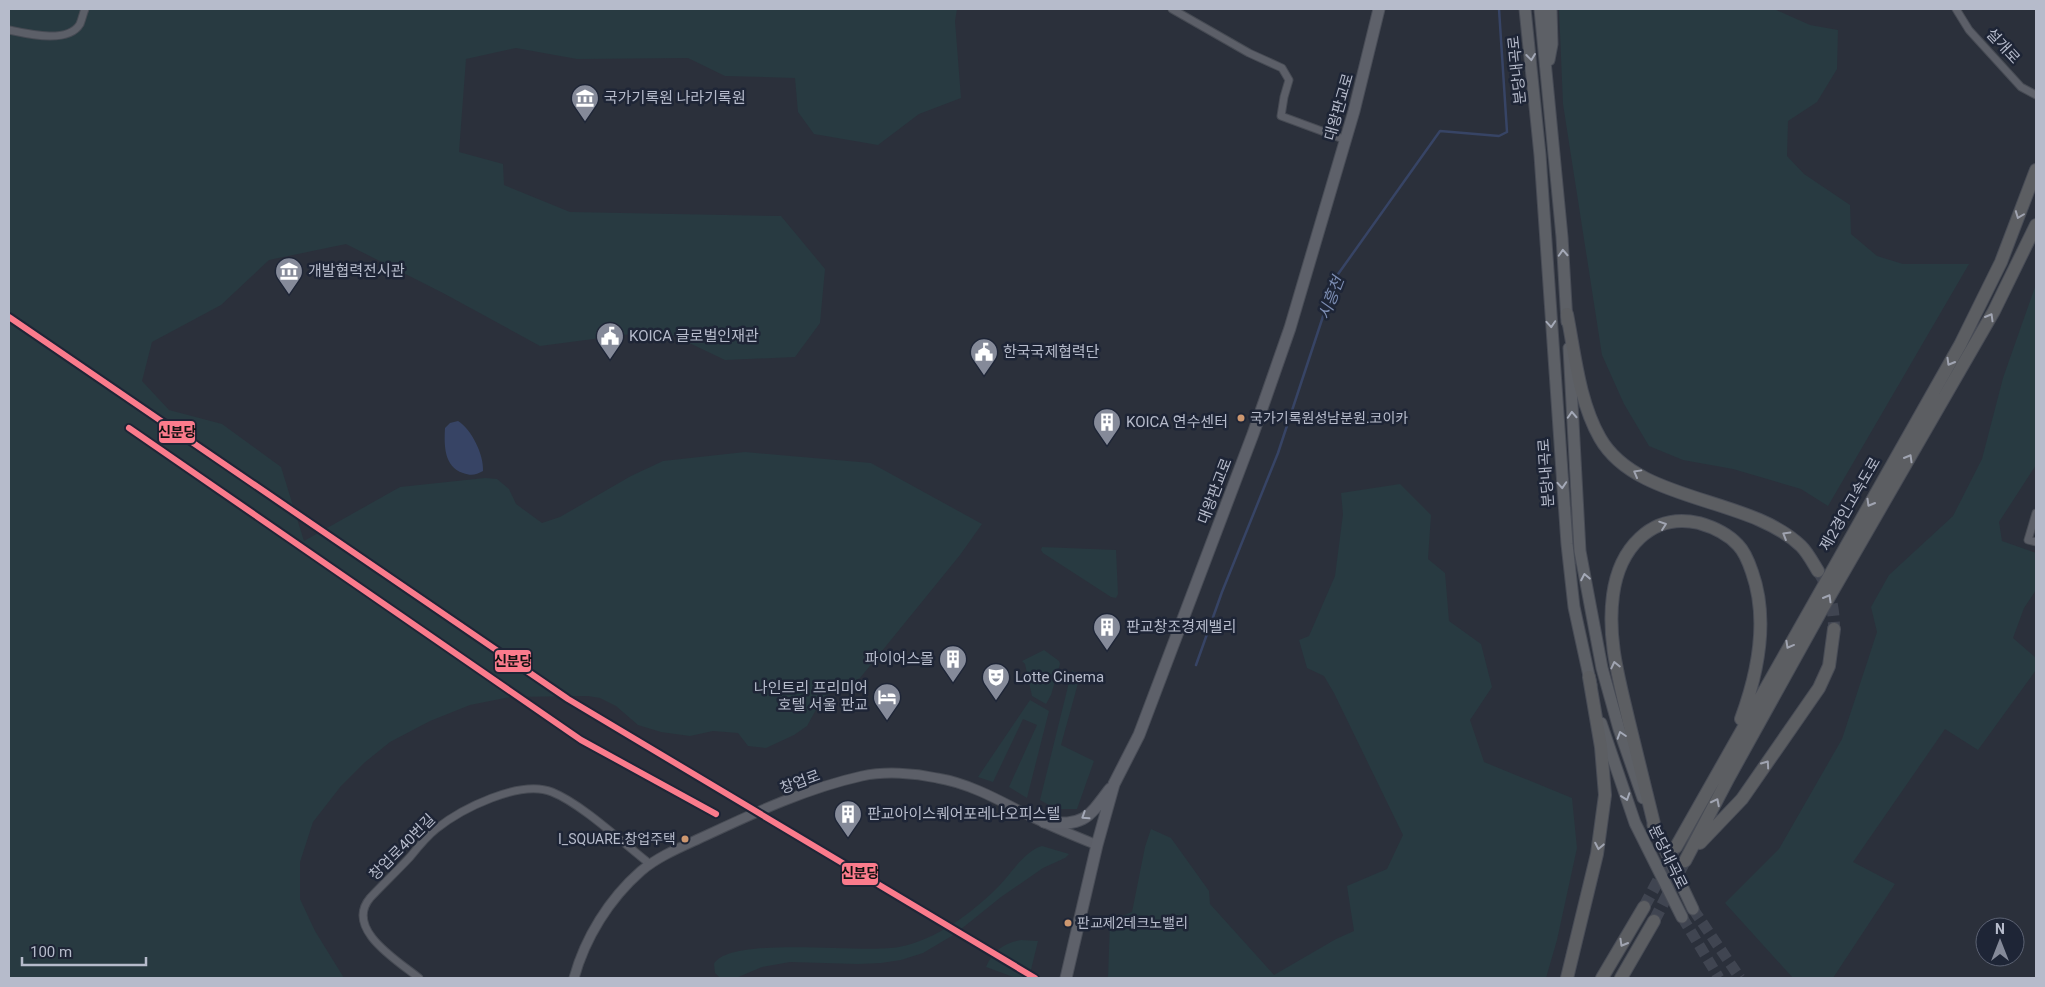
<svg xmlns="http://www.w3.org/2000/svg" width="2045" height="987" viewBox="0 0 2045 987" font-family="Roboto,'Noto Sans KR',sans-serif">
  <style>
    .green { fill: #283a41 }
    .water { fill: #374465 }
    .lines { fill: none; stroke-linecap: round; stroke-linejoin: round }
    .stream { stroke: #374465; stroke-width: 2.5 }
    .trunk-tunnel { stroke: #404551; stroke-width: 11; stroke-dasharray: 11 5.5; stroke-linecap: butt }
    .motorway-tunnel { stroke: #404551; stroke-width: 12; stroke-dasharray: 12 6; stroke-linecap: butt }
    .minor-casing { stroke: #474b54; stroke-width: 9 }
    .tertiary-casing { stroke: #474b54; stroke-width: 11 }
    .primary-casing { stroke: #494d57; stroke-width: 13 }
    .trunk-casing { stroke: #484c56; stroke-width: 13 }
    .motorway-casing { stroke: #484c56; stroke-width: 14 }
    .minor { stroke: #5c5f68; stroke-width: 7 }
    .tertiary { stroke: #5c5f68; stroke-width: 9 }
    .primary { stroke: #5e616a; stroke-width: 11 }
    .trunk { stroke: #5d6066; stroke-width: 11 }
    .motorway { stroke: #5c5e62; stroke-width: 12 }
    .metro-1-casing { stroke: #1e2536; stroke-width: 10 }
    .metro-1 { stroke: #fb7b8c; stroke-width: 6 }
    .oneway { stroke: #a4a9b7 }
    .oneway2 { stroke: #a0a4b1 }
    .oneway3 { stroke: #a4a9b8 }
    .bus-dot { fill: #cd976f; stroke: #1e2536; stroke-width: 2 }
    .labels { text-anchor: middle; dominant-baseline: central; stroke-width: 5; stroke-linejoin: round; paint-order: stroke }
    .bus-label { font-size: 14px; fill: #b6bbcb; stroke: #1e2536; text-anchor: start }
    .street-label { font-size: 15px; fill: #b6bbcb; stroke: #1e2536 }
    .poi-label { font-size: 15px; fill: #b6bbcb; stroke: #1e2536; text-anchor: start }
    .water-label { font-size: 16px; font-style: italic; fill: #7c8db3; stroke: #1e2536 }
    .line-badge { stroke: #1e2536; stroke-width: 2 }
    .pale-badge-label { font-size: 14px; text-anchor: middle; font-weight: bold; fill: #111 }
  </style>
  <rect width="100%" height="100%" fill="#2b303b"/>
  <path class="green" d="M9,9H957L955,21L961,98L919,114L878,145L814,134L798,112L795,78L725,76L688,58L577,59L516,48L466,59L459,152L503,164L504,185L570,212L781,216L825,269L820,323L795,357L725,360L662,330L540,346L443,293L346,244L269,260L221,305L152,342L142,381L169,410L222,424L281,467L304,541L400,487L485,478L497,479L509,489L516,504L542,523L560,517L631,476L663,461L745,452L871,463L982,524L960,555L860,678L823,697L807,726L794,735L766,748L748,746L738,733L713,731L690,736L661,732L638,725L616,706L600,698L588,696L510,697L470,705L430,721L390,742L364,763L341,786L313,822L300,862V899L315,931L344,978H9Z
    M1559,9H1774L1810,25L1838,30L1837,69L1817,102L1788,121L1787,156L1804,174L1850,205L1851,234L1877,256L1903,264H1969L1828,506L1801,489L1733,469L1683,460L1649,446L1624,404L1602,355L1563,104Z
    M2036,284V465L1999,522L2002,541L2036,553V590L2024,608L2013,638L2036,658V670L1978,750L1945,729L1853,862L1895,884L1833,978H1793L1725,903L1779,849L1842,739L1877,632L1871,607L1889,575L1953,516L1982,459L2003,378Z
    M1400,484L1431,515L1428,559L1445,573L1449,621L1481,644L1492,687L1470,720L1484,762L1572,798L1577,848L1557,940L1546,978H1108L1110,921L1132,912L1145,847L1151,829L1171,838L1209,891L1210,904L1274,975L1336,939L1354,931L1347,886L1387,869L1403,835L1334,693L1324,676L1307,668L1299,640L1309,636L1335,576L1343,514L1341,493Z
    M1042,547L1116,550L1118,594L1116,598L1111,597L1043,553L1041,550Z
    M1044,650L1059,661L1060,664L1051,695L1046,704L1032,696L1025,664L1022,661Z
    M1072,670L1080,676L1061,745L1094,761L1077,809H1056L1040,800Z
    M1030,700L1049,711L1027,798L1009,787L1037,725L1023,719L993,782L978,777Z
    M1042,846L1069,854L1065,858L1043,868L1001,897L955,934L923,953L901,960L881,963L858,964L790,962L762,967L736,978H720L715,973L714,964C730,935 864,954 899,947C936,940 972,913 998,887C1011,874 1024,851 1042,846Z
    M1021,940L1038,941L1029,978H1016L986,967C993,951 1004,943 1021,940Z"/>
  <path class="water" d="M458,421C472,430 484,455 483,471C476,475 471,476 463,473C444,467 444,445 445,428L450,423Z"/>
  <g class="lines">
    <path class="stream" d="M1196,665L1222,592L1278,453L1336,277L1440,131L1499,136L1507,132L1499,9"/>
    <path class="trunk-tunnel" d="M1693,909L1740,978
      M1682,917L1719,978"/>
    <path class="motorway-tunnel" d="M1818,571C1830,589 1834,608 1834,629
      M1644,907L1676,847
      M1654,921L1685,861"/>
    <g class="minor-casing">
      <path id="minor" d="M1172,9L1249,53L1282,68L1289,80L1284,97L1281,116L1346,140
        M1956,9L1969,30L2021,87L2036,95
        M9,30C28,34 68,44 80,24C82,19 83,14 85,9
        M2036,513L2028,540L2036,542
        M419,978C398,961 344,929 370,898C383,884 397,871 410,857C418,847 426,837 436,829C461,809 520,779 552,792C582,804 623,843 650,864"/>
    </g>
    <g class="tertiary-casing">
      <path id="tertiary" d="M574,978C585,938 609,899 641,871C660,855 684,846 707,835C756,812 808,788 862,776C885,771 914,773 937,778C968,783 997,799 1024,813C1048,825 1072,835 1097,845"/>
    </g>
    <g class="primary-casing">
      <path id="primary" d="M1044,822C1083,826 1087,820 1110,789
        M1066,978L1097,845L1114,784L1139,735L1253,434L1290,328L1354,111L1379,9"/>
    </g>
    <g class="trunk-casing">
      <path id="trunk" d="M1525,9L1540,155L1567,544L1574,607L1591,685
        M1540,9L1562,237L1567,322
        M1549,60L1552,44L1551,9
        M1569,348L1580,551L1602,668L1619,729L1643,798
        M1601,723L1635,823L1682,917
        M1653,825L1693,909"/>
    </g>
    <g class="motorway-casing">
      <path id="motorway" d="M1567,314C1575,355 1579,401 1600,438C1637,503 1749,496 1801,546C1808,553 1813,563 1818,571
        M1656,832C1647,795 1638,758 1629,722C1619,679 1607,639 1613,595C1619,550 1650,512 1699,523C1713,527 1728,534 1738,545C1745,552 1749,563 1752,572C1769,620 1758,673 1741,719
        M1700,843L1742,799L1819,688L1829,666L1834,629
        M1676,847L1960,345L2001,262L2036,170
        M1685,861L1729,777L1821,611L1994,311L2036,225
        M1567,978L1597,854L1605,795L1601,747L1589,677
        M1602,978L1644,907
        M1621,978L1654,921"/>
    </g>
    <use href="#minor" class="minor"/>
    <use href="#tertiary" class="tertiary"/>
    <use href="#primary" class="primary"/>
    <use href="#trunk" class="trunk"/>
    <use href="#motorway" class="motorway"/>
    <g class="metro-1-casing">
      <path id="metro-1" d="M9,317L568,699L1035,978
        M129,428L581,740L716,814"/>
    </g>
    <use href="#metro-1" class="metro-1"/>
  </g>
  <defs><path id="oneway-chevron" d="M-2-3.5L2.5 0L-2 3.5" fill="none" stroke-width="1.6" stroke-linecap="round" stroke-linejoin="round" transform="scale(1.25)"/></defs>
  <g class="oneway">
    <use href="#oneway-chevron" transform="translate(1531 57) rotate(83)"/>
    <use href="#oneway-chevron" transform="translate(1563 253) rotate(-93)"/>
    <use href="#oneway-chevron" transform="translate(1551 324) rotate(86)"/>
    <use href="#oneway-chevron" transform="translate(1572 415) rotate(-93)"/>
    <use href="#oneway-chevron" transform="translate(1562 485) rotate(86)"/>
    <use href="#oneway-chevron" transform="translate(1585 577) rotate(-101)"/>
    <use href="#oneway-chevron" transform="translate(1621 735) rotate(-108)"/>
    <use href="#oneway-chevron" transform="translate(1626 797) rotate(71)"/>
  </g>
  <g class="oneway2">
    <use href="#oneway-chevron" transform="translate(2019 215) rotate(111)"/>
    <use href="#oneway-chevron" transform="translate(1990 317) rotate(-60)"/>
    <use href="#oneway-chevron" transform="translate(1950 362) rotate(120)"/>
    <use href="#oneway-chevron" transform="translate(1909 458) rotate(-60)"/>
    <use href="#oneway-chevron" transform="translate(1637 473) rotate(-151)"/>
    <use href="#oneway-chevron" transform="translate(1870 503) rotate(120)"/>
    <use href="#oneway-chevron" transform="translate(1663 525) rotate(-19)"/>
    <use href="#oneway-chevron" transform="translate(1786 535) rotate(-149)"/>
    <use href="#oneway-chevron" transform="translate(1828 598) rotate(-60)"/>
    <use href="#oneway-chevron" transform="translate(1789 645) rotate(119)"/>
    <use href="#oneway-chevron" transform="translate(1615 665) rotate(-103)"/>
    <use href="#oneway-chevron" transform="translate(1766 764) rotate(-55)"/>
    <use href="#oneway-chevron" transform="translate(1716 802) rotate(-63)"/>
    <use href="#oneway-chevron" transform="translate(1599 846) rotate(101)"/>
    <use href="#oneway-chevron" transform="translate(1623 943) rotate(120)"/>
  </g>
  <use class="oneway3" href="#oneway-chevron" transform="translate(1085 816) rotate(147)"/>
  <defs>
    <g id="museum-pin" transform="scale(1.4375)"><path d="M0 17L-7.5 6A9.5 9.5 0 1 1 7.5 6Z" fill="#858a99" stroke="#1e2536"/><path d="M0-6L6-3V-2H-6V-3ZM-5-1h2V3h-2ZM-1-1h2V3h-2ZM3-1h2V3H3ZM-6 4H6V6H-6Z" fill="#fff"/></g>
    <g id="civic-pin" transform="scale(1.4375)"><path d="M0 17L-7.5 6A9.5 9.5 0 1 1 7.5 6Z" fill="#858a99" stroke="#1e2536"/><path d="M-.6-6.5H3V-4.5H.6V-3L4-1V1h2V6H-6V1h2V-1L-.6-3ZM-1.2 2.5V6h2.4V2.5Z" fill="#fff"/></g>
    <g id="building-pin" transform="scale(1.4375)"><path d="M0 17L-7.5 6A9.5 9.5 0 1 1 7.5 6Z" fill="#858a99" stroke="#1e2536"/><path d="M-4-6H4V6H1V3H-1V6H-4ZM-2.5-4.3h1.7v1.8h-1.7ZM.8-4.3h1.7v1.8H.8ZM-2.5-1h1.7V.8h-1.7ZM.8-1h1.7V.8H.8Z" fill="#fff"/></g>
    <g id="theatre-pin" transform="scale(1.4375)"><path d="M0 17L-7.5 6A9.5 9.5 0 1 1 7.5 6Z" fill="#858a99" stroke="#1e2536"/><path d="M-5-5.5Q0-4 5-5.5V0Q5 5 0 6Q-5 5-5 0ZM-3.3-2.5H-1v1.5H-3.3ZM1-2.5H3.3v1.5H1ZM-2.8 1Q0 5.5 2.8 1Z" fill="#fff"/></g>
    <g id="hotel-pin" transform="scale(1.4375)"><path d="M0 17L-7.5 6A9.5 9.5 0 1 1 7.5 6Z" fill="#858a99" stroke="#1e2536"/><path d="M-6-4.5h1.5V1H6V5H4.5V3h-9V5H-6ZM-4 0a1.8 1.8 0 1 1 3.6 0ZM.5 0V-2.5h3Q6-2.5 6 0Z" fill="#fff"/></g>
  </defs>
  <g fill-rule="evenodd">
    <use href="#museum-pin" x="585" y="98"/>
    <use href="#museum-pin" x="289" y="271"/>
    <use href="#civic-pin" x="610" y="336"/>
    <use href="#civic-pin" x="984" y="352"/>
    <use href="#building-pin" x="1107" y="422"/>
    <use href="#building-pin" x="1107" y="627"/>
    <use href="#building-pin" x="953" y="659"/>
    <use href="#theatre-pin" x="996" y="677"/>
    <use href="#hotel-pin" x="887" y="697"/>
    <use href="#building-pin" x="848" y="814"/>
  </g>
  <g class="bus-dot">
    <circle cx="1241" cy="418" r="4.5"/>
    <circle cx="685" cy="839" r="4.5"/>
    <circle cx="1068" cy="923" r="4.5"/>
  </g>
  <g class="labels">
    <g class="bus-label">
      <text x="1250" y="418">국가기록원성남분원.코이카</text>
      <text x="676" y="839" text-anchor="end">I_SQUARE.창업주택</text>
      <text x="1077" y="923">판교제2테크노밸리</text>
    </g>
    <g class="street-label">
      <text transform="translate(2003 46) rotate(47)">설개로</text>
      <text transform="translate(1517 70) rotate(-96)">분당내곡로</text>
      <text transform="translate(1339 107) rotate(-74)">대왕판교로</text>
      <text transform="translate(1546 473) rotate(-94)">분당내곡로</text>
      <text transform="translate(1215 491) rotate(-69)">대왕판교로</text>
      <text transform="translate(1850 504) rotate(-60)">제2경인고속도로</text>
      <text transform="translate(800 782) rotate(-20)">창업로</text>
      <text transform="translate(402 847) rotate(-45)">창업로40번길</text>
      <text transform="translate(1668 857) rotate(64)">분당내곡로</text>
    </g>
    <g class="poi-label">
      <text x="604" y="98">국가기록원 나라기록원</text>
      <text x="308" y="271">개발협력전시관</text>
      <text x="629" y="336">KOICA 글로벌인재관</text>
      <text x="1003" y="352">한국국제협력단</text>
      <text x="1126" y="422">KOICA 연수센터</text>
      <text x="1126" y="627">판교창조경제밸리</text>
      <text x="934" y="659" text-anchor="end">파이어스몰</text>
      <text x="1015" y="677">Lotte Cinema</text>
      <text x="868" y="688" text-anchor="end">나인트리 프리미어<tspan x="868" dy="17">호텔 서울 판교</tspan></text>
      <text x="867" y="814">판교아이스퀘어포레나오피스텔</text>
    </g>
    <g class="water-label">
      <text transform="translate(1331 298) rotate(-69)">시흥천</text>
    </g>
  </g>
  <g class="line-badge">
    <rect x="158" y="420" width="38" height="24" rx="5" fill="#fb7b8c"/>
    <rect x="494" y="649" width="38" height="24" rx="5" fill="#fb7b8c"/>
    <rect x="841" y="862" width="38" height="24" rx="5" fill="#fb7b8c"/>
  </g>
  <g class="pale-badge-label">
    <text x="177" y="437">신분당</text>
    <text x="513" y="666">신분당</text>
    <text x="860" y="878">신분당</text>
  </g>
  <rect width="2045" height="987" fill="none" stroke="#b6bbcb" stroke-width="20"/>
  <g transform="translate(2000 942)"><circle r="24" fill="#1e2536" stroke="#5b6172"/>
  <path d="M0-4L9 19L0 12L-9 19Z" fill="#858a99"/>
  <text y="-8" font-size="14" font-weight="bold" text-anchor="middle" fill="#b6bbcb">N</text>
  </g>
  <path d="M22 957v8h124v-8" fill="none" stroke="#b6bbcb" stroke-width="2.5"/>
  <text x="30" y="957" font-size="15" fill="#b6bbcb" stroke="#1e2536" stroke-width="4" paint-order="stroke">100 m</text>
</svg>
